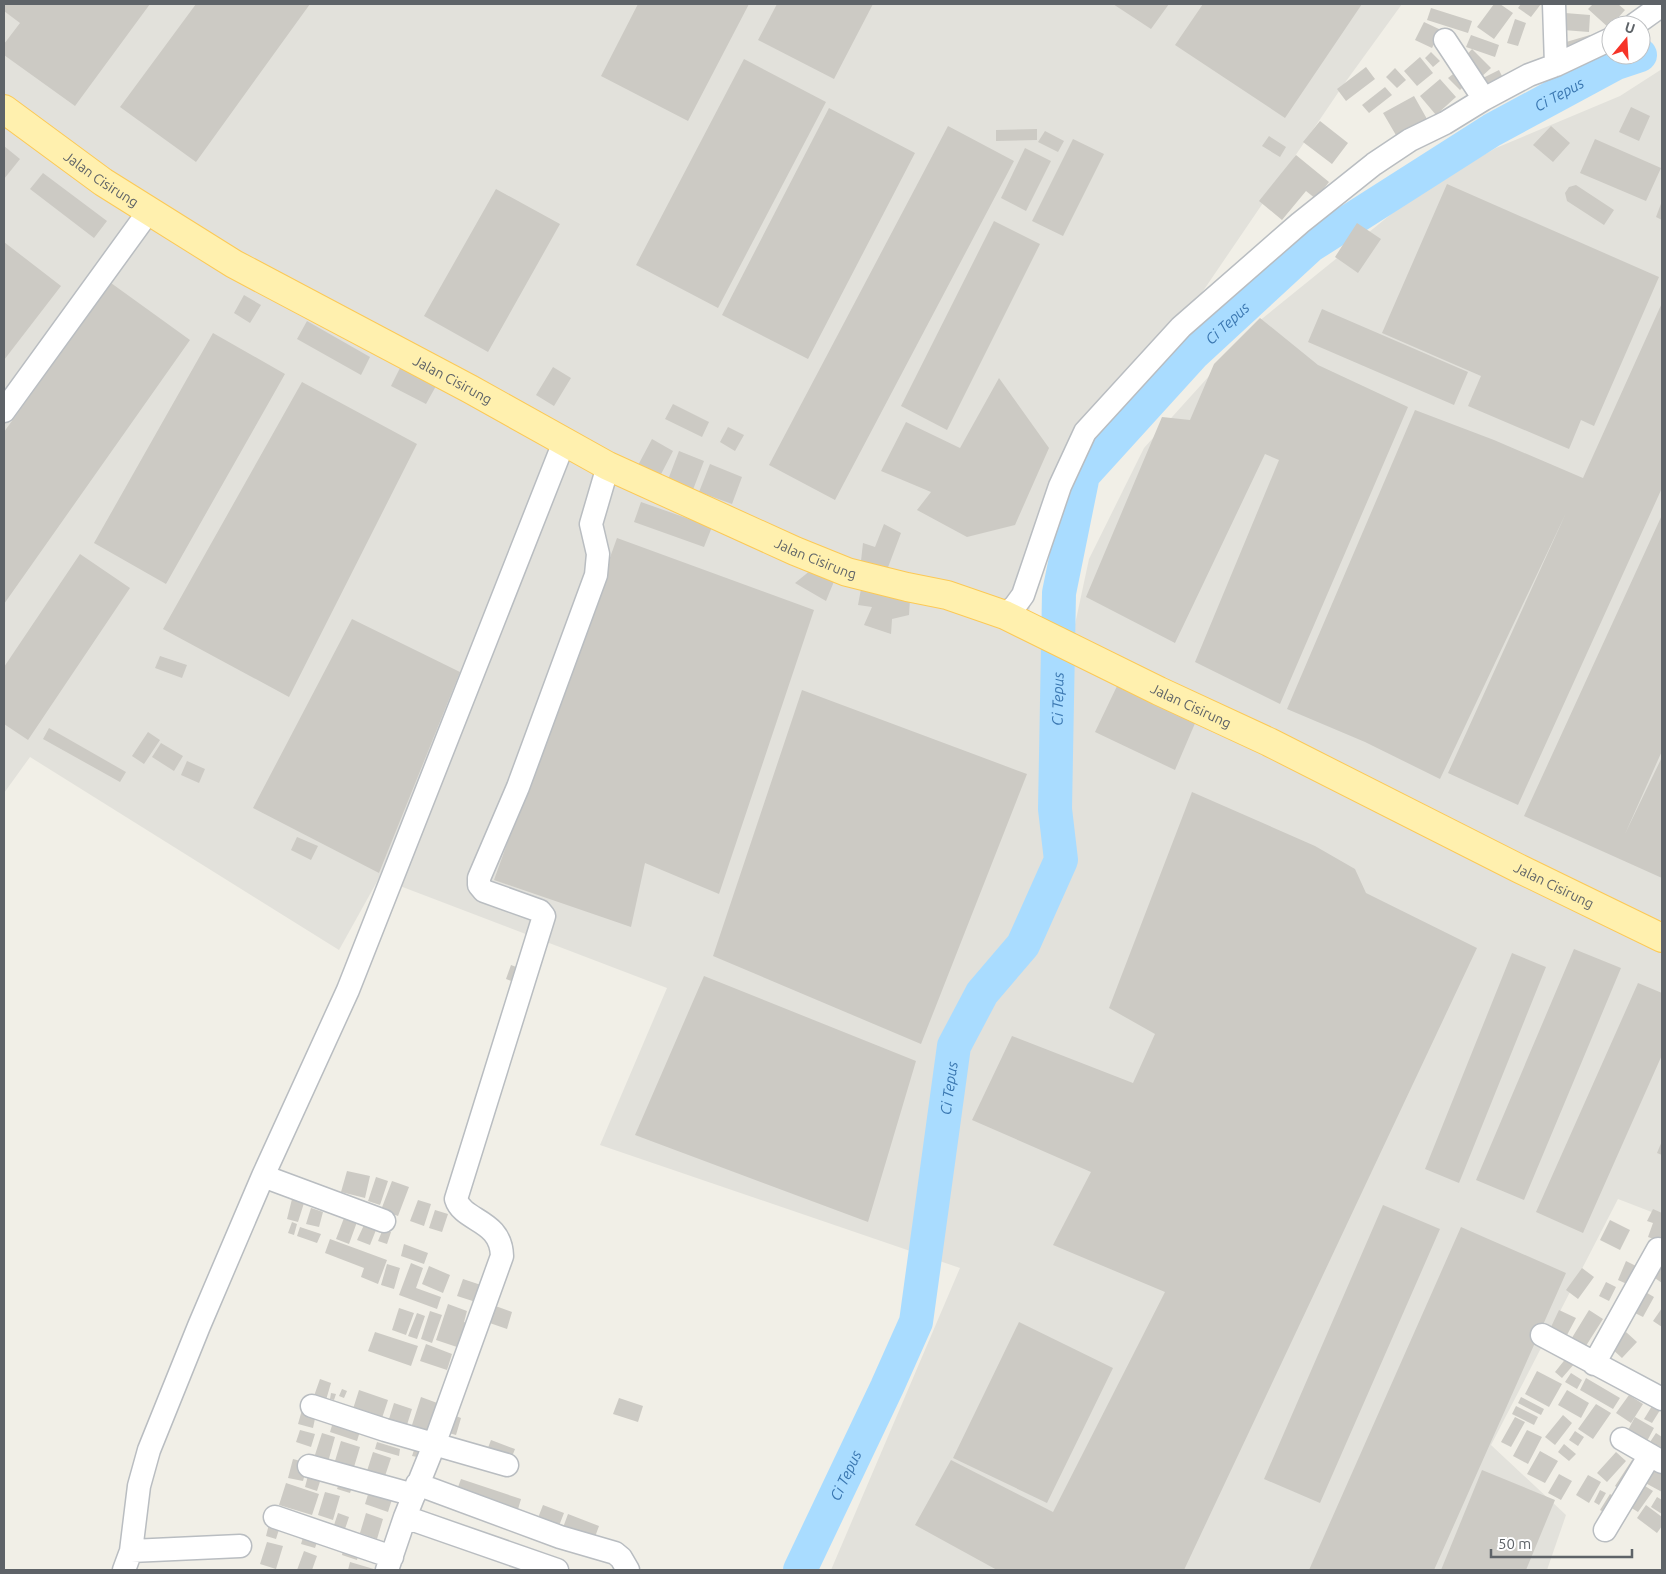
<svg xmlns="http://www.w3.org/2000/svg" width="1666" height="1574" viewBox="0 0 1666 1574" font-family="Ubuntu,sans-serif">
  <style>
    .industrial { fill: #e2e1db }
    .lines { fill: none; stroke-linecap: round; stroke-linejoin: round }
    .river { stroke: #a9dcff; stroke-width: 34 }
    .building { fill: #cccac4 }
    .minor-casing { stroke: #b9bdc1; stroke-width: 25 }
    .major-casing { stroke: #fcc956; stroke-width: 30 }
    .minor { stroke: #fff; stroke-width: 22 }
    .major { stroke: #fff0ae; stroke-width: 28 }
    .labels { text-anchor: middle; dominant-baseline: central; stroke-width: 5; stroke-linejoin: round; paint-order: stroke }
    .street-label { font-size: 14px; fill: #5e6368; stroke: #fff }
    .water-label { font-size: 15px; font-style: italic; fill: #3a77b1; stroke: #fff }
  </style>
  <rect width="100%" height="100%" fill="#f1efe7"/>
  <path class="industrial" d="M4,4H1402L1344,84L1201,294L1085,417L1046,506L1029,613L1074,629L1089,559L1144,448L1258,322L1421,190L1496,148L1620,96L1662,69V1216L1618,1199L1491,1445L1566,1515L1547,1570H831L960,1268L600,1145L667,988L379,878L339,950L30,757L4,793Z"/>
  <g class="lines">
    <path class="river" id="s1" d="M800,1570L887,1387L916,1322L954,1046L982,993L1023,945L1061,860L1055,809L1059,593L1083,475L1193,354L1310,246L1492,130L1616,63L1640,55"/>
  </g>
  <path class="building" d="M4,4H150L75,106L4,55V44L20,23L4,11Z
    M196,4H310L196,162L120,107Z
    M638,4H749L688,121L601,76Z
    M777,4H873L834,79L758,40Z
    M1113,4H1169L1151,29Z
    M1203,4H1362L1285,118L1175,45Z
    M1494,4H1500L1513,13L1494,39L1477,27Z
    M1521,4H1541L1531,17L1518,8Z
    M1593,4H1618L1625,10L1609,28L1588,9Z
    M1431,8L1472,21L1468,33L1427,20Z
    M1565,13L1590,15L1589,32L1563,30Z
    M1515,19L1526,23L1518,46L1507,43Z
    M1424,22L1441,30L1432,48L1415,40Z
    M1471,35L1499,45L1495,57L1466,47Z
    M1590,35L1593,45L1559,55L1556,45Z
    M1472,49L1491,68L1479,79L1461,61Z
    M1431,52L1440,61L1433,67L1425,58Z
    M1420,57L1433,73L1417,86L1404,71Z
    M744,59L826,102L718,308L636,265Z
    M1366,67L1375,79L1346,101L1337,89Z
    M1395,68L1406,80L1397,88L1386,77Z
    M1499,70L1504,80L1484,90L1479,80Z
    M1457,71L1468,82L1460,90L1448,78Z
    M1440,79L1456,97L1436,115L1420,96Z
    M1385,87L1392,95L1369,113L1362,105Z
    M1414,96L1427,119L1400,142L1383,113Z
    M1631,107L1650,116L1639,141L1619,132Z
    M829,108L915,153L808,359L722,315Z
    M1320,121L1348,143L1332,164L1303,142Z
    M948,126L1014,161L835,500L769,465Z
    M1551,126L1570,143L1553,162L1533,145Z
    M1037,129V140L996,141V130Z
    M1045,131L1064,141L1058,152L1038,142Z
    M1269,136L1286,147L1280,157L1262,146Z
    M1073,139L1104,154L1063,236L1032,221Z
    M1595,139L1661,168L1646,201L1580,173Z
    M4,146L20,159L4,179Z
    M1025,148L1051,161L1026,211L1001,198Z
    M1296,155L1329,182L1316,199L1306,191L1282,220L1259,201Z
    M43,173L107,221L94,238L30,189Z
    M1447,184L1659,277L1594,426L1581,420L1569,449L1468,406L1481,376L1382,333Z
    M1576,185L1614,210L1604,225L1567,201L1565,193L1569,187Z
    M496,189L560,224L488,352L424,316Z
    M1662,201V220L1656,217Z
    M994,221L1040,244L947,430L901,406Z
    M1357,223L1381,239L1358,273L1335,257Z
    M4,242L61,286L4,360Z
    M111,283L190,340L4,604V432Z
    M244,295L261,305L250,323L234,313Z
    M1662,303V488L1518,805L1448,773L1566,513L1440,779L1365,742L1287,709L1415,410L1494,440L1583,478Z
    M1322,309L1468,372L1454,405L1308,342Z
    M1260,318L1318,365L1408,407L1280,704L1195,662L1279,460L1265,454L1175,643L1086,597L1162,417L1190,420L1214,364Z
    M307,321L370,357L361,375L297,339Z
    M213,333L285,374L166,584L94,543Z
    M553,367L571,378L554,406L536,395Z
    M400,368L436,386L426,404L391,386Z
    M999,378L1049,448L1015,525L967,537L917,510L931,492L881,471L906,422L960,448Z
    M302,382L417,444L289,697L163,629Z
    M673,404L709,422L702,437L665,419Z
    M728,427L744,435L735,451L720,442Z
    M652,439L673,451L658,480L636,469Z
    M679,451L704,461L691,495L666,485Z
    M710,464L742,477L732,504L699,492Z
    M641,502L712,527L704,547L634,522Z
    M1662,515V751L1625,834L1662,757V878L1524,816Z
    M884,524L901,533L887,570L861,561L863,543L875,547Z
    M617,538L814,610L719,894L645,863L631,927L494,880Z
    M80,554L130,588L28,740L4,724V667Z
    M811,570L835,579L826,601L795,583Z
    M861,589L910,599L909,615L892,619L891,634L864,625L872,607L858,605Z
    M352,619L460,672L379,873L253,808Z
    M160,656L187,665L182,678L155,668Z
    M1118,684L1196,721L1175,770L1095,732Z
    M802,690L1027,774L921,1044L713,956Z
    M49,728L126,772L120,782L43,739Z
    M148,732L160,740L144,764L132,756Z
    M161,743L183,756L174,771L152,757Z
    M187,761L205,769L199,783L181,775Z
    M1192,792L1315,846L1355,869L1366,893L1477,948L1184,1570H997L915,1525L951,1460L1053,1512L1165,1292L1053,1245L1091,1172L972,1120L1012,1036L1133,1083L1155,1034L1109,1008Z
    M297,837L318,846L311,860L291,850Z
    M1574,949L1621,968L1524,1200L1476,1180Z
    M1512,953L1546,967L1459,1183L1425,1169Z
    M511,965L524,970L519,984L506,979Z
    M704,976L916,1061L868,1222L635,1135Z
    M1638,983L1662,993V1055L1583,1233L1536,1212Z
    M1662,1141V1155L1657,1153Z
    M347,1171L370,1176L365,1198L341,1192Z
    M376,1177L388,1181L380,1205L368,1201Z
    M392,1181L409,1187L398,1216L381,1210Z
    M292,1199L304,1203L298,1222L287,1219Z
    M418,1200L431,1204L424,1226L410,1221Z
    M1383,1205L1440,1229L1320,1503L1264,1479Z
    M311,1208L323,1212L319,1227L306,1224Z
    M1653,1209L1662,1213V1242L1648,1237L1653,1223L1647,1221Z
    M435,1210L448,1214L442,1232L429,1228Z
    M344,1218L357,1222L349,1244L336,1239Z
    M1610,1220L1630,1230L1620,1250L1600,1240Z
    M292,1222L297,1224L294,1235L288,1233Z
    M364,1225L376,1230L370,1245L357,1240Z
    M300,1227L321,1234L317,1243L297,1236Z
    M1461,1227L1566,1273L1434,1570H1309Z
    M383,1229L391,1232L387,1244L378,1241Z
    M330,1239L387,1260L378,1284L361,1277L364,1268L325,1253Z
    M404,1244L428,1253L424,1264L401,1256Z
    M1626,1261L1644,1270L1636,1288L1618,1280Z
    M1657,1262L1662,1265V1283L1649,1274Z
    M411,1263L423,1268L416,1288L441,1297L437,1309L399,1295Z
    M387,1264L400,1268L394,1289L381,1285Z
    M429,1266L450,1275L443,1293L422,1284Z
    M1582,1268L1594,1277L1578,1299L1566,1290Z
    M463,1279L484,1286L479,1303L457,1296Z
    M1606,1282L1616,1287L1609,1301L1599,1296Z
    M1642,1290L1654,1297L1643,1317L1631,1311Z
    M448,1304L467,1311L464,1322L471,1325L463,1349L436,1340Z
    M490,1304L512,1312L507,1329L484,1321Z
    M399,1308L414,1313L406,1335L392,1330Z
    M1662,1308V1327L1653,1321Z
    M1559,1310L1576,1318L1567,1335L1551,1327Z
    M1589,1310L1603,1319L1584,1349L1570,1341Z
    M430,1311L442,1315L432,1343L421,1339Z
    M417,1313L425,1316L417,1339L408,1336Z
    M1019,1322L1113,1368L1047,1503L953,1458Z
    M375,1332L418,1346L411,1366L368,1351Z
    M1626,1332L1637,1342L1622,1358L1611,1348Z
    M426,1344L452,1354L447,1370L420,1361Z
    M1567,1357L1575,1363L1562,1378L1555,1372Z
    M1537,1371L1562,1384L1549,1407L1525,1394Z
    M1571,1373L1582,1380L1577,1389L1565,1382Z
    M1586,1378L1620,1398L1613,1409L1580,1390Z
    M320,1379L331,1383L326,1400L314,1396Z
    M342,1389L347,1391L344,1398L339,1396Z
    M359,1390L388,1400L382,1418L353,1409Z
    M1567,1390L1589,1403L1581,1418L1558,1405Z
    M331,1393L336,1394L334,1400L330,1399Z
    M1629,1395L1643,1404L1631,1423L1616,1413Z
    M421,1397L440,1404L430,1432L412,1425Z
    M1521,1397L1544,1409L1541,1415L1518,1403Z
    M619,1398L643,1406L638,1422L613,1414Z
    M1655,1401L1662,1407L1652,1423L1644,1419Z
    M394,1403L412,1409L406,1428L388,1422Z
    M1596,1404L1611,1413L1593,1439L1578,1429Z
    M1516,1406L1538,1417L1534,1425L1512,1414Z
    M302,1410L316,1414L313,1428L298,1424Z
    M448,1413L461,1418L456,1435L442,1431Z
    M1563,1415L1572,1423L1555,1445L1545,1437Z
    M1515,1417L1525,1422L1511,1447L1501,1442Z
    M1635,1417L1654,1428L1646,1443L1627,1432Z
    M334,1419L361,1428L357,1441L330,1432Z
    M300,1430L315,1434L311,1447L296,1442Z
    M1527,1430L1542,1437L1528,1464L1513,1456Z
    M1575,1431L1584,1437L1578,1446L1569,1440Z
    M322,1433L335,1437L328,1462L314,1458Z
    M1656,1433L1662,1437V1446L1656,1455L1646,1448Z
    M491,1440L515,1449L510,1462L486,1453Z
    M341,1441L360,1447L354,1467L335,1461Z
    M377,1442L400,1449L399,1456L375,1449Z
    M416,1444L425,1446L422,1458L412,1456Z
    M1564,1444L1576,1454L1569,1461L1558,1452Z
    M1540,1451L1558,1461L1545,1483L1527,1474Z
    M373,1452L391,1458L385,1476L367,1471Z
    M1616,1452L1626,1461L1607,1482L1597,1473Z
    M293,1459L308,1463L303,1481L288,1478Z
    M1632,1460L1641,1466L1624,1492L1615,1486Z
    M1648,1461L1662,1469V1492L1638,1479Z
    M310,1468L323,1472L317,1491L305,1487Z
    M1482,1470L1555,1500L1526,1570H1441Z
    M1559,1474L1572,1481L1561,1500L1548,1493Z
    M1588,1475L1601,1482L1589,1503L1576,1495Z
    M341,1477L354,1481L350,1493L337,1489Z
    M461,1479L521,1499L516,1516L455,1495Z
    M286,1483L319,1494L312,1515L279,1505Z
    M371,1485L394,1493L388,1512L365,1504Z
    M1645,1486L1653,1491L1638,1512L1630,1507Z
    M1600,1490L1606,1493L1599,1505L1594,1502Z
    M325,1492L340,1496L333,1520L318,1515Z
    M1610,1494L1617,1498L1607,1514L1600,1510Z
    M1657,1497L1662,1500V1514L1651,1507Z
    M543,1505L564,1513L557,1531L536,1523Z
    M1646,1505L1662,1517V1526L1657,1533L1637,1518Z
    M338,1513L349,1517L345,1529L334,1525Z
    M366,1513L383,1519L377,1539L360,1533Z
    M568,1514L599,1526L592,1545L561,1533Z
    M270,1520L281,1523L276,1539L266,1536Z
    M306,1528L320,1533L315,1548L301,1544Z
    M267,1542L283,1546L276,1569L260,1564Z
    M344,1546L359,1550L357,1560L342,1555Z
    M304,1551L317,1556L312,1570H297Z
    M350,1562L377,1570H348Z"/>
  <g class="lines">
    <g class="minor-casing">
      <path id="minor" d="M1554,4L1556,65
        M1634,25L1662,5
        M1445,40L1484,99
        M4,411L149,211
        M1005,615L1015,606L1023,595L1060,486L1085,432L1181,327L1300,223L1374,164L1410,140L1445,123L1484,99L1529,75L1556,65L1611,39
        M263,1176L384,1221
        M1542,1335L1662,1399
        M1594,1364L1658,1249
        M312,1406L385,1430L507,1465
        M1622,1439L1662,1462
        M309,1466L414,1495
        M417,1484L560,1537L615,1553L621,1558L628,1570
        M275,1517L392,1557
        M405,1517L557,1570
        M1605,1530L1650,1455
        M131,1551L240,1546
        M124,1570L131,1551L139,1486L149,1450L199,1326L263,1176L348,990L564,442
        M387,1570L405,1517L434,1445L502,1256C501,1219 463,1222 456,1199L544,916L540,911L484,891L479,885V878L518,787L596,575L598,554L591,524L608,466"/>
    </g>
    <g class="major-casing">
      <g id="major">
        <path id="s2" d="M4,109L103,182L234,264L470,389L608,466L795,551L847,572L907,587L947,595L1005,615L1159,691L1269,742L1520,869L1662,938"/>
      </g>
    </g>
    <use href="#minor" class="minor"/>
    <use href="#major" class="major"/>
  </g>
  <g class="labels">
    <g class="street-label">
      <text stroke="none"><textPath href="#s2" startOffset="120">Jalan Cisirung</textPath></text>
      <text stroke="none"><textPath href="#s2" startOffset="525">Jalan Cisirung</textPath></text>
      <text stroke="none"><textPath href="#s2" startOffset="930">Jalan Cisirung</textPath></text>
      <text stroke="none"><textPath href="#s2" startOffset="1335">Jalan Cisirung</textPath></text>
      <text stroke="none"><textPath href="#s2" startOffset="1740">Jalan Cisirung</textPath></text>
    </g>
    <g class="water-label">
      <text stroke="none"><textPath href="#s1" startOffset="1771">Ci Tepus</textPath></text>
      <text stroke="none"><textPath href="#s1" startOffset="1366">Ci Tepus</textPath></text>
      <text stroke="none"><textPath href="#s1" startOffset="930">Ci Tepus</textPath></text>
      <text stroke="none"><textPath href="#s1" startOffset="510">Ci Tepus</textPath></text>
      <text stroke="none"><textPath href="#s1" startOffset="105">Ci Tepus</textPath></text>
    </g>
  </g>
  <rect width="1666" height="1574" fill="none" stroke="#5e6368" stroke-width="10"/>
  <g transform="translate(1626 40) rotate(18)"><circle r="24" fill="#ffffff" stroke="#bfc1c3"/>
  <path d="M0-4L9 19L0 12L-9 19Z" fill="#f63328"/>
  <text y="-8" font-size="14" font-weight="bold" text-anchor="middle" fill="#5e6368">U</text>
  </g>
  <path d="M1491 1549v8h141v-8" fill="none" stroke="#5e6368" stroke-width="2.5"/>
  <text x="1498" y="1549" font-size="15" fill="#5e6368" stroke="#ffffff" stroke-width="4" paint-order="stroke">50 m</text>
</svg>
